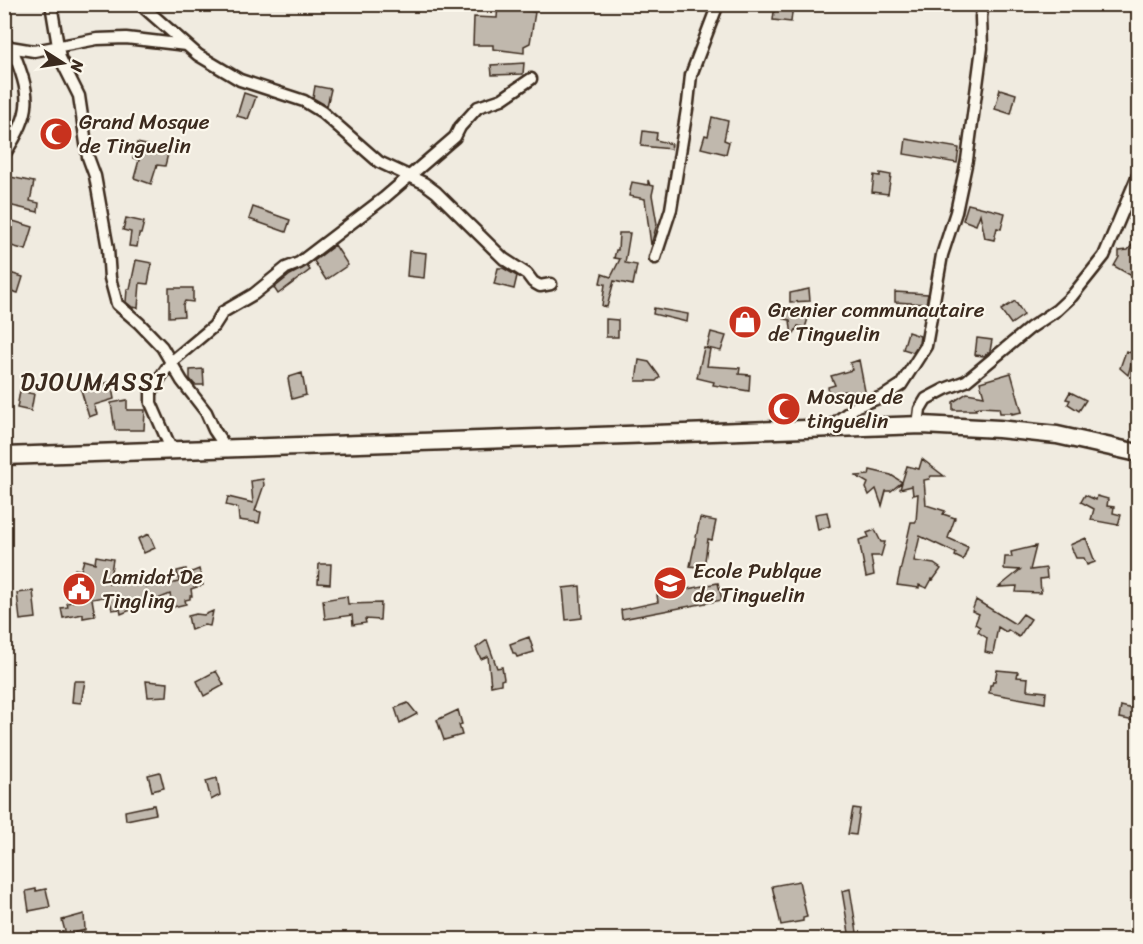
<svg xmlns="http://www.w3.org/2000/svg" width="1143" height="944" viewBox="0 0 1143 944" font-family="Sriracha,sans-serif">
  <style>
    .building { fill: #c0b8ad; stroke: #3b2a1e; stroke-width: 1.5 }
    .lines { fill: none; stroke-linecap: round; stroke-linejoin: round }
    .minor-casing { stroke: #3b2a1e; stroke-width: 15 }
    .primary-casing { stroke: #3b2a1e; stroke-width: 21 }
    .minor { stroke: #fbf7ec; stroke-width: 10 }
    .primary { stroke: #fbf7ec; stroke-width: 16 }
    .labels { text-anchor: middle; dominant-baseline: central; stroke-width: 4.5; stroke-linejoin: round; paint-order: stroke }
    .poi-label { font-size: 21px; fill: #3b2a1e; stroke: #fbf7ec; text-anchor: start }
    .quarter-label { font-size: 24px; letter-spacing: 1.5px; fill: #3b2a1e; stroke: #fbf7ec }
  </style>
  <rect width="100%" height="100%" fill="#f0ebe0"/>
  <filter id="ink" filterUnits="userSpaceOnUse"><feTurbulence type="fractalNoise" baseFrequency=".0167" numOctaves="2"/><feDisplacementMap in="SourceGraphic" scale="12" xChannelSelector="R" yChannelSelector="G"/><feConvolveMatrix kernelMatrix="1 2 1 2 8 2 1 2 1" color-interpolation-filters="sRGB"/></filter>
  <g filter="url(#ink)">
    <path class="building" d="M498,4H523V10L535,12L530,43L524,46V53L493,49V45H473L474,17L497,18Z
      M775,4H793L791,22L773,20Z
      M524,63L523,74L492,75L491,65Z
      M315,86L331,89L327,106L313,98Z
      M1000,89L1016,94L1011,114L995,109Z
      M244,93L256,97L248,119L237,116Z
      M712,117L728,121L724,140L729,142L726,154L701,148L705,135L708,136Z
      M46,125L65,126V140H46Z
      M643,131L657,133L656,140L672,144L671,149L641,146Z
      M906,139L959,148L957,163L904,154Z
      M137,143L169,150L165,166L157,165L151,184L134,178L139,160L133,158Z
      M880,173L891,175L888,194L872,192L874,175L880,176Z
      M6,176L34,182L30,201L39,203L38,212L4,204Z
      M648,180L650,185L654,186L652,195L657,224L651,245L645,199L629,196L632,182L648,185Z
      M968,204L1005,213L1001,229L997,228L994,240L985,238L980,214L976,225L963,220Z
      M253,207L290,220L286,232L249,219Z
      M126,218L144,222L141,234H139L137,247L129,246L131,232L123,230Z
      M13,221L33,227L26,250L4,244V235L8,236Z
      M619,233H630L625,263L637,265L633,285L614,281L607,307L602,306L605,284L600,283L602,274L611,277L620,259L614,258L616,250H618Z
      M335,245L348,265L326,280L314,261Z
      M1132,245L1138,249V267L1136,265L1130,275L1114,266L1119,257V251L1128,250Z
      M409,251L426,253L424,278L407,276Z
      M136,260L152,263L148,284L140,283L138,308L132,307L126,302L127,289H130Z
      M307,266L310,270L278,294L274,288L290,275Z
      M498,268H503L517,276L514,289L494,284Z
      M10,273L23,277L18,293L11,291L7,306H4V281L7,282Z
      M169,288H193V302L185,301L183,305L184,316L169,317Z
      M809,289L810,301L790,302V293Z
      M895,292L928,294L926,304L895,302Z
      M1015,301L1024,315L1011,324L1001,310Z
      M654,308L688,314L687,322L653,314Z
      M785,309L809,315L805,328L798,326L792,337L790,320L784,319Z
      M606,319L618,320V337H606Z
      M711,332L726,336L721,351L707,348Z
      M908,332L920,336L919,343L913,352L903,349Z
      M977,338L992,340L990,351L984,356L975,355Z
      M704,348L710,349L707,366L740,368L739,374L750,375L749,391L713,385L714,382L697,378Z
      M1126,351L1134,354L1128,375L1120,368Z
      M639,360L649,362L660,377L656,381H636Z
      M859,360L865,391L847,398L845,391L829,395L828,387L835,385L831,376L852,370L850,363Z
      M203,369L204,385H195L190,379V370Z
      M302,373L306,395L292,399L288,379L289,377Z
      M1011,373L1022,412L1012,414V413H1000L999,408L980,407L975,408L976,410H953V402L967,393L984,396L980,382Z
      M111,382L114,399L94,405L97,414L89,417L81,390L87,388L86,386Z
      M21,385L29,387L28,393L34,394L31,411L17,408Z
      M1070,392L1086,400L1079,411L1068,404L1070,400L1066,399Z
      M127,400V410H145L144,430H115L111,403Z
      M922,459L944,476H931L929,479L924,480L926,505L945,511L943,514L955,518L948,538L968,547L963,560L955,556L956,553L920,536L914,561L934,564L941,569L933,580L932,579L927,588L919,585V588L897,585L911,522H916L918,494L913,495L912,486L900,489L907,466L919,469Z
      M870,470L891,475L902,482L891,491H886L882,506L876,489L869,495L866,488L868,483L856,476L869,475Z
      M263,479L264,485L255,511L261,512L259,523L239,520L238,508L226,505L228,497L253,503L251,481Z
      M1085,495L1096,500L1097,496L1108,499L1107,506L1114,507L1113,513L1121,515L1118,525L1091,520L1094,509L1081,502Z
      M827,512L830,526L818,530L815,514Z
      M700,518L716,521L712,540L708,539L704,568L690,566Z
      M875,530L881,542H885L881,556H871L874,575L866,577L859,540L869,537L867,533Z
      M149,534L155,548L144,553L138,539Z
      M1086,538L1095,562L1087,565L1084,558H1076L1070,545Z
      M1036,546L1030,570L1046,568L1047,578L1040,579L1041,593L1016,592L1017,586L999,587L1020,570L1004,569L1005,557H1012L1011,552Z
      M96,556L113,559L109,584L129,575L131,578L141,574L146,587L163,580L165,585L179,582L177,571L186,569L187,574L199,569L203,585L191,589L192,596H190V599L185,600L186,604L173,607L170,594L121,614L120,609L112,610L109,596L92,599L95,616L83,618V614L63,618L61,608L68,607L67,603L80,600L79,582L74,581L75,569L81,570L84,560L95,563Z
      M319,564H331L330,584L318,583Z
      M718,583L722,600L622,619L621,610L658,602L657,595Z
      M580,586L582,618L566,620L563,588Z
      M33,591L36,618L20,620L17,593Z
      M347,596L348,604L381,603L380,620L365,619L366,623L353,625L352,615L325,619L323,600Z
      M976,600L1015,624L1023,614L1031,619L1019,637L1008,630L1006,632L998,627L993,654L985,652L987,638L978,632L980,627L975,624L979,614L972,611Z
      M213,611L210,626L204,625L191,630L188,616L196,614L204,615Z
      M529,637L534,652L517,657L515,653H513L510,644Z
      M487,640L497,668L502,667L504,679L501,680V684L491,686L488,656L481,659L476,648Z
      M997,670L1018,672L1017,677L1028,678L1027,690L1046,692L1045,703L989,693L990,685H992L993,681H995Z
      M216,671L224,685L204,696L197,681Z
      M74,681H85L81,703L72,702Z
      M146,681L168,683L167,696L148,697Z
      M408,703L417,714L400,723L395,708Z
      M1121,706L1137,710L1135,721L1119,718Z
      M458,710L462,724L459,725L462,735L444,740L437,720Z
      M160,772L164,788L152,791L148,775Z
      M217,778L220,795L211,800L206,781Z
      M154,805L156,814L126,820L125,811Z
      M853,808L860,809L856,835L848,834Z
      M799,881L807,917L803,918V921L781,925L772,886Z
      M36,889V891L46,889L50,907L29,911L26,891Z
      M850,889L858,939H850L842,891Z
      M84,914L85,930L66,935L62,920Z"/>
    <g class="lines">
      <g class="minor-casing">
        <path id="minor" d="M51,4L60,58L79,96L88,157L95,176L108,249L110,278L117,304L139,323L162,347L182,381L206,412L214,430L227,449
          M140,4L198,55L240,80L304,101L322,112L379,162L424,183L436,192L504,259L527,274L533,282L540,286L551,284
          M4,46L34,51L97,39L126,38L186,45
          M4,155C34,109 31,97 12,48
          M655,258L671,209L688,103L691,75L718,4
          M918,425L920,409L926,399L945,389L966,381L1030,328L1057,310L1072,296L1104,256L1138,175
          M828,428L857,406L884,396L901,385L926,346L942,255L956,212L967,160L982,48L981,17L983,4
          M172,451L151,403V392L157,382L171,362L214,326L223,312L254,294L286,268L299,263L384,198L455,137L460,127L478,107L502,99L531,79"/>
      </g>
      <g class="primary-casing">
        <path id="primary" d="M4,456L922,425L999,429L1057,435L1138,453"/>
      </g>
      <use href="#minor" class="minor"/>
      <use href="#primary" class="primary"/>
    </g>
  </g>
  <defs>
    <g id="mosque-disc" transform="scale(1.725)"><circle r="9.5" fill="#c8321e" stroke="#fbf7ec"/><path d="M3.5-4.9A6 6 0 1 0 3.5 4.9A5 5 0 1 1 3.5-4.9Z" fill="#fff"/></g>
    <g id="shop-disc" transform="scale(1.725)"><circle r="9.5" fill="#c8321e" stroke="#fbf7ec"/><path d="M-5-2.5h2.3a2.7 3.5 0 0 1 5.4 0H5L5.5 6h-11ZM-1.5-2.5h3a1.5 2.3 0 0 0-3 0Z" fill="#fff"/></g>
    <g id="school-disc" transform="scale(1.725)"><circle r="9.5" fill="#c8321e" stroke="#fbf7ec"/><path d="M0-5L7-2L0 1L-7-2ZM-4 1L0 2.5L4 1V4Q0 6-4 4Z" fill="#fff"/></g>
    <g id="civic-disc" transform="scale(1.725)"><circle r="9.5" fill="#c8321e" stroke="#fbf7ec"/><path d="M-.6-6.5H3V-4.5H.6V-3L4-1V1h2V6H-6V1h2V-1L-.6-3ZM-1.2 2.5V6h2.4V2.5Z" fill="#fff"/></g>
  </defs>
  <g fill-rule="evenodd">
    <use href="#mosque-disc" x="56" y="134"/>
    <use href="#shop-disc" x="745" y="322"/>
    <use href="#mosque-disc" x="784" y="409"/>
    <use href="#school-disc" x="670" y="583"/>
    <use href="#civic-disc" x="79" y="589"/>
  </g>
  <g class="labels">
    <g class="poi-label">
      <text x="79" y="122">Grand Mosque<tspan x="79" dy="24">de Tinguelin</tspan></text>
      <text x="768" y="310">Grenier communautaire<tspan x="768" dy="24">de Tinguelin</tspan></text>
      <text x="807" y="397">Mosque de<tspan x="807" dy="24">tinguelin</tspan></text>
      <text x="693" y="571">Ecole Publque<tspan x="693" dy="24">de Tinguelin</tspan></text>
      <text x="102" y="577">Lamidat De<tspan x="102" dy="24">Tingling</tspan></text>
    </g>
    <g class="quarter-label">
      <text x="93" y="382">DJOUMASSI</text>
    </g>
  </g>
  <rect width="1143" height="944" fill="none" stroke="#fbf7ec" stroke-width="24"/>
  <rect x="12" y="12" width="1119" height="920" fill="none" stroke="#3b2a1e" stroke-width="2" filter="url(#ink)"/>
  <g transform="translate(63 63) rotate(102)" stroke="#fbf7ec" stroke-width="4.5" paint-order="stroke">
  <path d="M0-4.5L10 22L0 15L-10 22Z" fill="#3b2a1e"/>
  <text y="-9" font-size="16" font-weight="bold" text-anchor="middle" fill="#3b2a1e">N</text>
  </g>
</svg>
